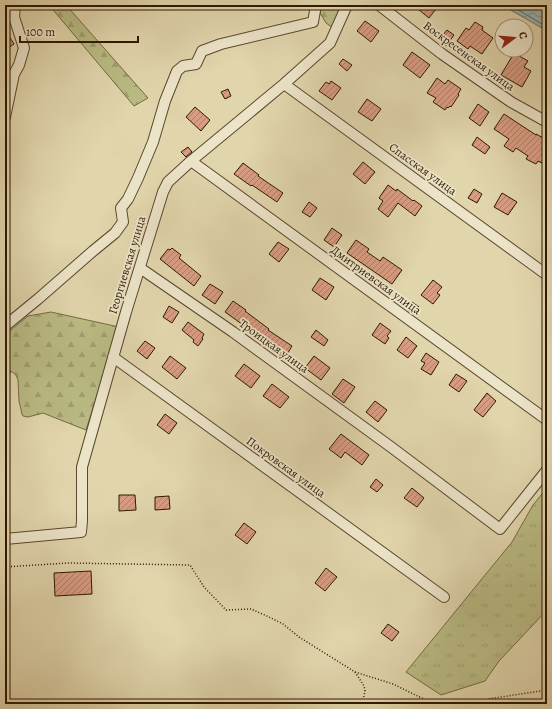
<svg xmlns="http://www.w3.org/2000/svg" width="552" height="709" viewBox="0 0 552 709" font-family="Alegreya,serif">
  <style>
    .grass { fill: url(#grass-tufts); stroke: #746a42 }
    .forest { fill: url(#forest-firs); stroke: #746a42 }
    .water { fill: url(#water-waves); stroke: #6f766e }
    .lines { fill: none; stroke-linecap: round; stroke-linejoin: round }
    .shore { stroke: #64665c; stroke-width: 1 }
    .building { fill: url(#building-hatch); stroke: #2e1801 }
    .minor-casing { stroke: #5b472c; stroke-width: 12 }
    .path { stroke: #2e1801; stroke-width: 1.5; stroke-dasharray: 1 2; stroke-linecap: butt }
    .minor { stroke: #ece4c9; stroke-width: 10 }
    .labels { text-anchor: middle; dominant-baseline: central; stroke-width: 3.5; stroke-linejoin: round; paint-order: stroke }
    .street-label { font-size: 12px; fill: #2e1801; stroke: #ece4c9 }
  </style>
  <defs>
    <pattern id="grass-tufts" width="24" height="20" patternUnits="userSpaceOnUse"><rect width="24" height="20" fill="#babb84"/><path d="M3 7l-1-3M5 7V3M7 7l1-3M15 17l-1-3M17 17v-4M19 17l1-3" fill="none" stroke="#a0a070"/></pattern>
    <pattern id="forest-firs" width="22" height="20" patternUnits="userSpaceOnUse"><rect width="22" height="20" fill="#babb84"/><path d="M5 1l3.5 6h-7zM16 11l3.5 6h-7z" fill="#a0a070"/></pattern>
    <pattern id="water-waves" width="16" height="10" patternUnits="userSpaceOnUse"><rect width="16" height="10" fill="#9ab5b6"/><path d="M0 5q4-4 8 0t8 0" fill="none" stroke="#7e9292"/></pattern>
    <pattern id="building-hatch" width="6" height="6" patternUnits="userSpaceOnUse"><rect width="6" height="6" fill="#d89d83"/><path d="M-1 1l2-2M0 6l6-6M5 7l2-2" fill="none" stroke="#b07f69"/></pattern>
  </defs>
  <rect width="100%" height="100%" fill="#e1d5ac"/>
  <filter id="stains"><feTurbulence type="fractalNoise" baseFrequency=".005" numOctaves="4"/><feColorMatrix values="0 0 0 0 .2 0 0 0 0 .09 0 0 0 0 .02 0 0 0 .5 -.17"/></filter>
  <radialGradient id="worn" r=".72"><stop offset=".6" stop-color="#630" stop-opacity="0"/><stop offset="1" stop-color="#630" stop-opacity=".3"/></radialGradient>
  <path class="grass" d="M547,488V610L499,661L485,681L441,695L406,672L512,542L533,505Z"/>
  <path class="forest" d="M49,5H66L148,98L134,106Z
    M320,5H345L336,30L326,23L319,11Z
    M51,312L119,327L86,430L43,413L28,417L23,416L22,414L19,401L18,380L16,375L11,371L5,387V335L28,316Z"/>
  <path class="water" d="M502,5H547V31Z"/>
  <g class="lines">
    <path class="shore" d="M510,5L547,27"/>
  </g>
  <path class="building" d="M413,5H439L429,18Z
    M365,21L379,31L371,42L357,31Z
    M475,22L483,27L482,30L493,38L482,54L470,46L468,49L457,41L466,28L469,30Z
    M5,30L14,44L5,50Z
    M447,30L454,35L446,46L439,40Z
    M412,52L430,65L420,78L403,65Z
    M514,53L528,61L524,67L531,71L522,87L501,75Z
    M343,59L352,65L347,71L339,64Z
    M437,78L445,84L448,80L461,89L458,94L459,95L451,107L450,106L448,108L447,107L445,110L433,102L436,98L427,93Z
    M331,81L341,88L332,100L319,91L326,82L329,84Z
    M228,89L231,96L225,99L221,92Z
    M367,99L381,109L372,121L358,112Z
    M478,104L489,112L480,126L469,118Z
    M195,107L210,120L201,131L186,117Z
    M504,114L536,135V134L545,139L543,142L547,144V162L544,160L542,163L538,161L536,164L526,159L528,156L516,148L513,152L504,146L509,139L494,129Z
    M477,137L490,147L485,154L472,145Z
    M188,147L192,152L186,157L181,152Z
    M363,162L375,172L365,184L353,174Z
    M243,163L259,175L258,176L283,193L277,202L252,185L251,186L234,174Z
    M388,185L396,191L397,189L413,201L414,200L422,206L415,216L398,203L388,217L378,209L383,201L379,198Z
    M474,189L482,194L477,203L468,198Z
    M502,193L517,202L508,215L494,207Z
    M309,202L317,208L310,217L302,212Z
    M332,228L342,235L334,247L324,240Z
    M356,240L369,249L367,252L380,261L383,257L402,270L392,284L347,253Z
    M278,242L289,249L279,262L269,254Z
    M172,248L181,255L179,258L201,276L194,286L160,259L168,249L170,250Z
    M320,278L334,287L326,300L312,290Z
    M433,280L442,287L437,293L440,295L433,304L421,295Z
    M210,284L223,292L215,304L202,295Z
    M233,301L246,310L245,311L269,329L268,330L292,346L286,356L283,354L281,356L268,347L271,344L258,335L256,338L245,329L246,327L225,312Z
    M412,302L419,307L414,314L407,309Z
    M169,306L179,312L172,323L163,317Z
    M188,322L204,334L202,338L203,339L198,346L193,342L194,340L182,330Z
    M380,323L391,331L387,336L389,338L385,344L372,335Z
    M316,330L328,340L324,346L311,337Z
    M406,337L417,346L408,358L397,350Z
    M145,341L155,348L147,359L137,351Z
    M426,353L439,362L431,375L421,369L425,363L421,361Z
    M170,356L186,368L177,379L162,367Z
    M314,356L330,368L321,380L305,368Z
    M244,364L260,376L251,388L235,376Z
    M456,374L467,381L459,392L449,385Z
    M343,379L355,387L344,403L332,394Z
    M272,384L289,397L280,408L263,396Z
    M487,393L496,401L483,417L474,410Z
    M375,401L387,410L378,422L366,412Z
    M165,414L177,423L169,434L157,425Z
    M341,434L369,455L362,465L345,452L341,458L329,449Z
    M376,479L383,485L377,492L370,487Z
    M412,488L424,498L417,507L404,498Z
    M119,495H135L136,510L119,511Z
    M169,496L170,509L155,510V497Z
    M244,523L256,532L247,544L235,535Z
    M326,568L337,577L325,591L315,583Z
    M91,571L92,594L55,596L54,573Z
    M388,624L399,632L392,641L381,633Z"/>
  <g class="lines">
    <g class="minor-casing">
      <path id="minor" d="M379,5L442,54L511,102L547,122
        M284,84L547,275
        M5,117L14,74L19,65L24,48L14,17L15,5
        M191,161L547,420
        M140,268L233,332L391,447L500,529L547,470
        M5,326L38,299L93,251L115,233L123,222L121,208L128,199L138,178L153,142L165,101L177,71L183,66L196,64L202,51L221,44L313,22L316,5
        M113,357L444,597
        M5,539L81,532L82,521V467L126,312L163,192L168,182L191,161L284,84L330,43L347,5"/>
    </g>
    <path class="path" d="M5,567L68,563L190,565L204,587L226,610L251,609L269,617L283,624L299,637L355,672L364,686L365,691L362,704
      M355,672L393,684L434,704
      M478,704L488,699L547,690"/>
    <use href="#minor" class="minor"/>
  </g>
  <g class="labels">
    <g class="street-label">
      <text transform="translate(469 56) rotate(36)">Воскресенская улица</text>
      <text transform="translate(423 169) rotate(36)">Спасская улица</text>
      <text transform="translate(127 265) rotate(-73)">Георгиевская улица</text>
      <text transform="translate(376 280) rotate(36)">Дмитриевская улица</text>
      <text transform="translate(274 346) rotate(36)">Троицкая улица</text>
      <text transform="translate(286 467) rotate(36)">Покровская улица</text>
    </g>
  </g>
  <rect width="552" height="709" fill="none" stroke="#e1d5ac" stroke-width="20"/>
  <rect x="6" y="6" width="540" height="697" fill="none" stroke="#2e1801" stroke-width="2"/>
  <rect x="10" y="10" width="532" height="689" fill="none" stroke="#2e1801"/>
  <g transform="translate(514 38) rotate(74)"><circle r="19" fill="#ece4c9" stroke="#a09279"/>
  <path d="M0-3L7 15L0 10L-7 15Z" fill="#8f2418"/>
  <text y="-6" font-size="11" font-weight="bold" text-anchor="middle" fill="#2e1801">С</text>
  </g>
  <path d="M20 36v6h118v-6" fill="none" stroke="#2e1801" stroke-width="2"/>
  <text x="26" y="36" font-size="12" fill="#2e1801" stroke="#ece4c9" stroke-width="3" paint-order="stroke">100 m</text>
  <rect width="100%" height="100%" filter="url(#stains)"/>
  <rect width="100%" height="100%" fill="url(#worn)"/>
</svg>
